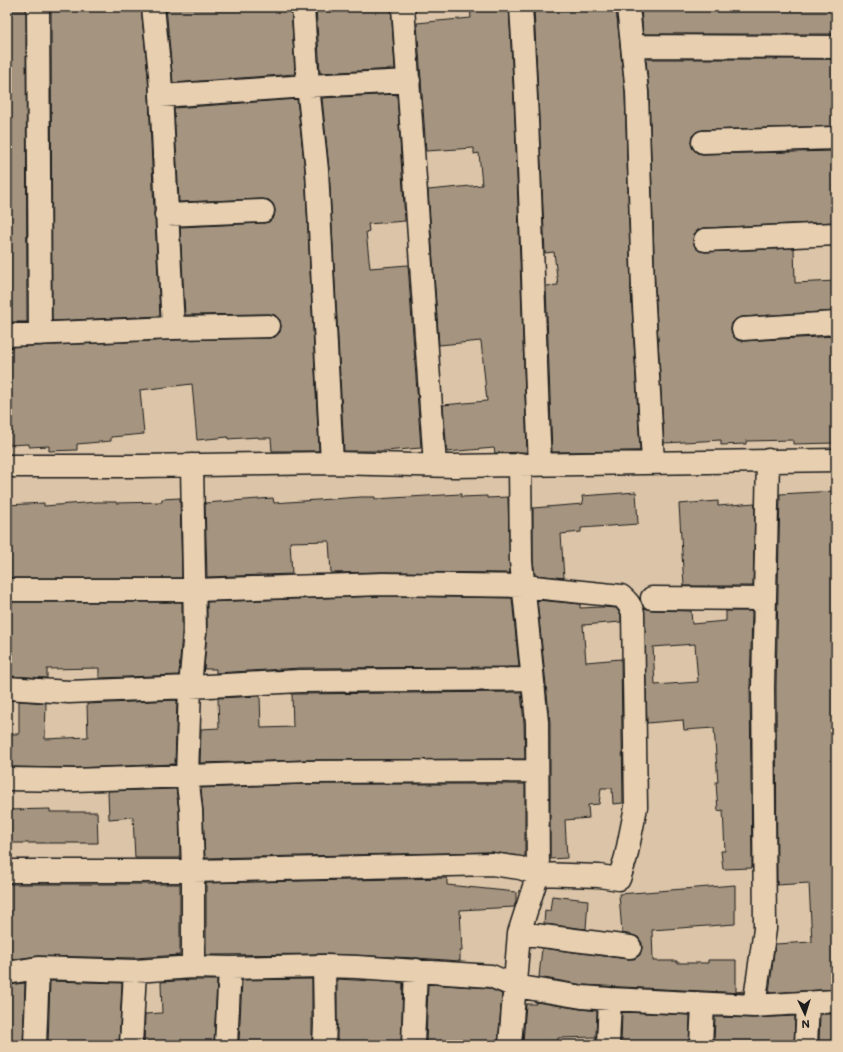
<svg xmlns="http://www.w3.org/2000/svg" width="843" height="1052" viewBox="0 0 843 1052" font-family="Mali,sans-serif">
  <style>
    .building { fill: #a59580; stroke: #1c1c1c; fill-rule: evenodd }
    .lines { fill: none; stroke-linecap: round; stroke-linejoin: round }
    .minor-casing { stroke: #1c1c1c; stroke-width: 25 }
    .minor { stroke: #e7cfb0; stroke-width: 22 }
  </style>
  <rect width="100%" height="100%" fill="#dbc4a7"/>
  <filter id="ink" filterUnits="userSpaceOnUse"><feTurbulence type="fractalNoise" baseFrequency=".025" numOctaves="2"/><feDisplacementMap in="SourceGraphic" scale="8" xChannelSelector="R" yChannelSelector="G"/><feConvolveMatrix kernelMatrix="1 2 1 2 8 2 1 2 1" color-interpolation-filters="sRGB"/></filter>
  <g filter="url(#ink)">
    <path class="building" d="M51,7H141L148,75L154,211V216L155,220L160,316L52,321Z
      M166,7H291L295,74L173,83Z
      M316,7H391L395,69L320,73Z
      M470,7H509L515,122L527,452L495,453L494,448L447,452L443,405L487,401L481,341L439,345L428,190L482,185L479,153L474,154V148L426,151L417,23L471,18Z
      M534,7H616L625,93L631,290L640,451L552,452L546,286L558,285L554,252L545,253Z
      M641,7H836V34H643Z
      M7,11H26L27,322H7Z
      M646,59H836V126L703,130L696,132L692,136L691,142L693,149L697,153L703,154L836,151V222L704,228L698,230L694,234L693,240L695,247L700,251L706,252L794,248L795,283L836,281V311L742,317L736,319L732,323L731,329L733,336L737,340L743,341L836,336V443L793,444V440L746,441V444L721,445V440L664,443L655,288L649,92Z
      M397,94L405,221L368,224L369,231L366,232L370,268L408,265L421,448L385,451H344L329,169L322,98Z
      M297,99L305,171L319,451H272L271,438H258V437L228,439V437L197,440L192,384L140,390L144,434L111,437V441L77,444V450L49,451V446L29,447V444L7,445V347L173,340L269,338L275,337L280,332L281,326L280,320L275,315L269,314L185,315L180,227L264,223L269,222L274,217L275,210L273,204L269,200L262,199L179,202L174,108Z
      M836,491V989L769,993L775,944L812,942L809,883L777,885L776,687L780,494Z
      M636,492L638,524L581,528V532L561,534L564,578L535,575L533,560V508L583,504L582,496Z
      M461,494V497L487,496V498L508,497L510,573L383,572L331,573L329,541L290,542L292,574L207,577L205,503L273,498L274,503L361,497H375V499Z
      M180,498L182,578H7V505L44,503V506L97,502H116V503L162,502V499Z
      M718,501V506L755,503L753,586H684L679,504Z
      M383,596L512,598L519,667L300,668L216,673V669H204L207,632V602Z
      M537,600L580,604V608L602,607L616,608L621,615V622L583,625L586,662L621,659L623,803L613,804L612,788H601L599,804L588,805L589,818L565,820L567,858L550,859V722Z
      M7,602H182V631L179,675L99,678V668L47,669V678L7,676Z
      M644,608L652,610L691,611L692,624L726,621V611H752L750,687L752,868L723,869L721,851H725L723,810L718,811L716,782H718L714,728L684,730L683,720L647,723ZM695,644L698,682L655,685L653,647Z
      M521,692L524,723L525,759L307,760L200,763L201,729L219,728L218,698L260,696L261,728L293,727L292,694Z
      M177,700L175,764L74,768L7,767V734H19V701L46,703L45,739L88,737L87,704Z
      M307,784H525V857L492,852L205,858L203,810L201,788Z
      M176,789L179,811L180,858H135L133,817L109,819L108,791Z
      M50,809V812H97L98,843H7V810Z
      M447,878V885L516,892V901L514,907L460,910L462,951H460V961L417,958L324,954L206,955V883Z
      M7,884H180V955L135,958L38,956L7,960Z
      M735,885V924L652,930L653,961H677V963H708V960H736V992L743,991V993L583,985L539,977L542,948L628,959H634L640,955L642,948V943L638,937L632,935L622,933L619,894Z
      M552,896L588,900L586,929L544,924L545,910L550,911Z
      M312,979V1044L276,1045V1043L240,1045L239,1042L242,980Z
      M337,979L403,983L401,1045H337Z
      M193,980H217L214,1043L144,1045L145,1014L162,1013L161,982Z
      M50,981L122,983L119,1045H48Z
      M25,983L23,1045H7L8,985Z
      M428,984L488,988L502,994L498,1045H426Z
      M536,1002L580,1009L597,1011L596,1037L558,1038V1041L523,1042L526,1004H536Z
      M622,1012L690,1015L689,1045H621Z
      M820,1014H836V1044L819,1045Z
      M795,1016L794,1045H714L715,1017L753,1018Z"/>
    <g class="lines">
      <g class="minor-casing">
        <path id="minor" d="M38,7L40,334
          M303,7L308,86L317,170L332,463
          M403,7L435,465
          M521,7C531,159 533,312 540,464
          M628,7L637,92L643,289L653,462
          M632,46L836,47
          M161,96L308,86L409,81
          M703,142L836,138
          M166,215L263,211
          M705,240L836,234
          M173,328L269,326
          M743,329L836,323
          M7,335L173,328L160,74L153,7
          M192,465L195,631L190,687L187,775L191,810L193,871V967
          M7,466H141L332,463L455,466L836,460
          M7,590H194L383,584L524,586L621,596C627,601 631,605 633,613L636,807L626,857L619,879L599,876L538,874L520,868L492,864L193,871H7
          M652,598L765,599
          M7,688L69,692L190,687L300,681L532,679
          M7,779L74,780L307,772L537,771
          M519,933L630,947
          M324,966L325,1024L324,1045
          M7,973L38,968
          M754,1006L765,929L763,687L768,460
          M35,1045L38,968L135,971L193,967L230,968L324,966L357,967L491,976L515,986L582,997L610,999L754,1006L836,1001
          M131,1045L135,971
          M226,1045L230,968
          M413,1045L416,970
          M510,1045L519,933L538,874L537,722L521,561L520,464
          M608,1045L610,999
          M701,1045L703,1004
          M806,1045L808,1003"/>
      </g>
      <use href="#minor" class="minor"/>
    </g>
  </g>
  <rect width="843" height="1052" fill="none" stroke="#e7cfb0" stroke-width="24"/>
  <rect x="12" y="12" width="819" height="1028" fill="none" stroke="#1c1c1c" stroke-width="1.5" filter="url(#ink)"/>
  <g transform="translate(805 1014) rotate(176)" stroke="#e7cfb0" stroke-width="3" paint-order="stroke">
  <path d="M0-3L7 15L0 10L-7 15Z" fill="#1c1c1c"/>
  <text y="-6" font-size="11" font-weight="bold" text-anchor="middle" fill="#1c1c1c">N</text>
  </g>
</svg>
